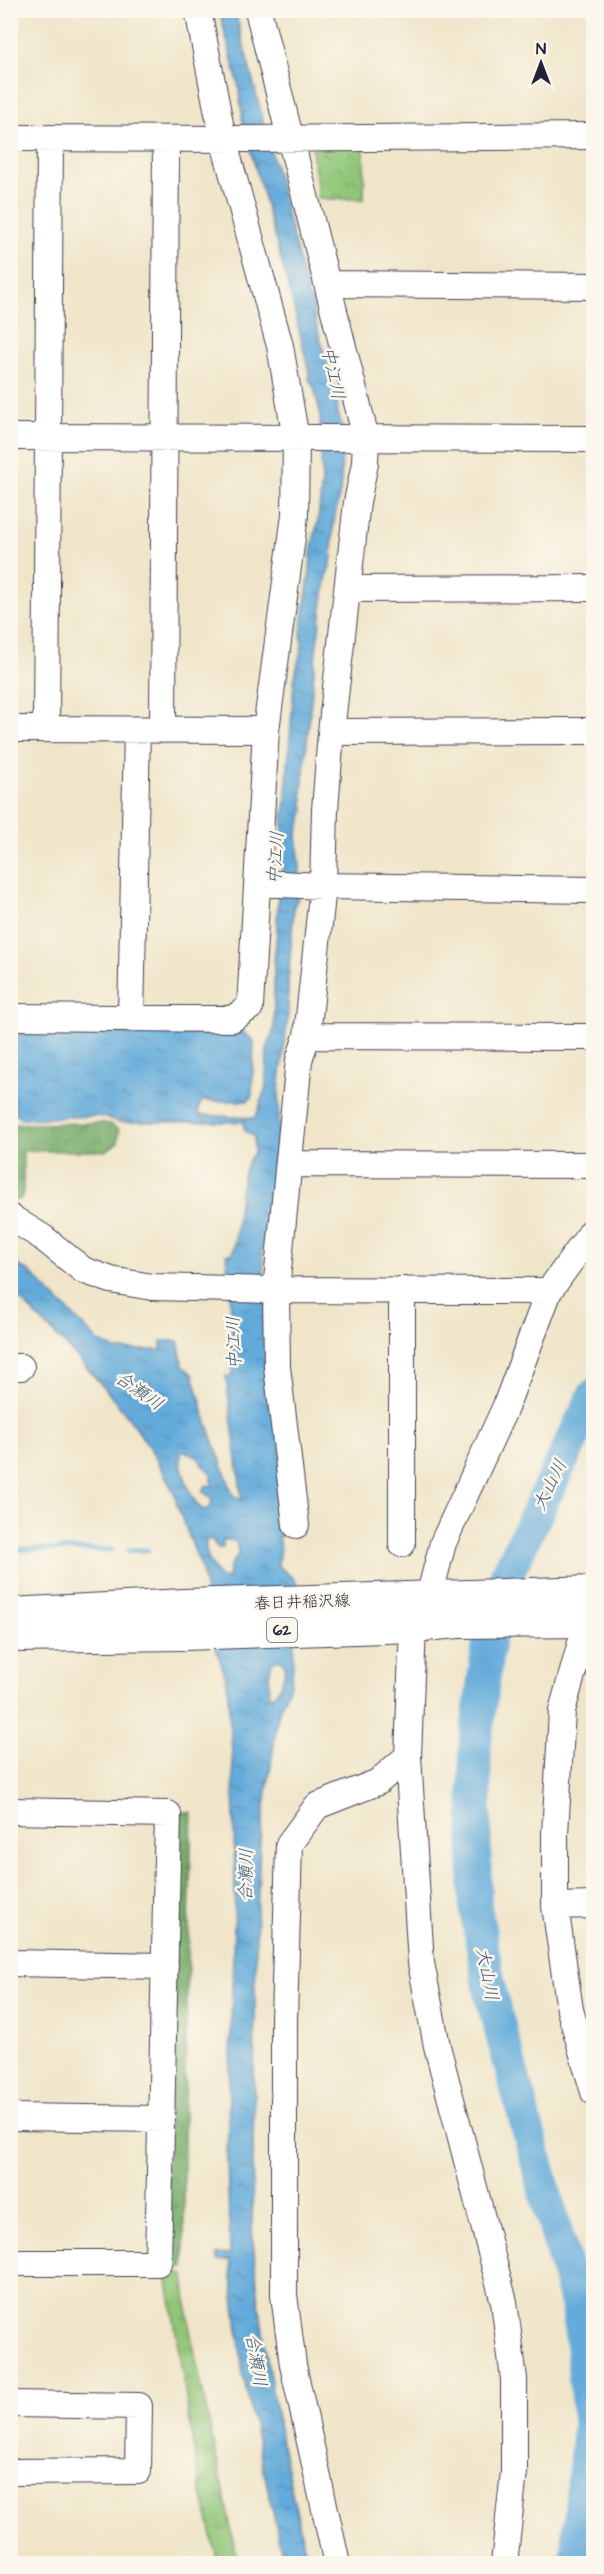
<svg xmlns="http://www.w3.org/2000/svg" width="604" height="2574" viewBox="0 0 604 2574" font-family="'Architects Daughter','Klee One',sans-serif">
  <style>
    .grass { fill: url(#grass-tufts); stroke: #5a745a; stroke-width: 1.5 }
    .forest { fill: url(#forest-crowns); stroke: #4b6652; stroke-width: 1.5 }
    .park { fill: url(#park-crowns); stroke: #5a745a; stroke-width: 1.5 }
    .water { fill: url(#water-ripples); stroke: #42668a; stroke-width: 1.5; fill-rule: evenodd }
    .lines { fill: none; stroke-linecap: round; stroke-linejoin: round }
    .stream { stroke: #63abda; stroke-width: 5 }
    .river { stroke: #63abda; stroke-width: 33 }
    .minor-casing { stroke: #413f50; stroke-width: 28 }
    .major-casing { stroke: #413f50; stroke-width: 34 }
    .minor { stroke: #fff; stroke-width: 26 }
    .major { stroke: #fff; stroke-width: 32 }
    .labels { text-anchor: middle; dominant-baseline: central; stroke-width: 5; stroke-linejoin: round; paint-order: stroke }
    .shield { fill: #fbf7ec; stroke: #636270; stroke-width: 1.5 }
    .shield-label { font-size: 15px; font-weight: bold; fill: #22223b }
    .street-label { font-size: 16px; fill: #22223b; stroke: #fbf7ec }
    .water-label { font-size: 18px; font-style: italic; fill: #3c597b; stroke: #fbf7ec }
  </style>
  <defs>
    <pattern id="grass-tufts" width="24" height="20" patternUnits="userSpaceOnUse" patternTransform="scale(1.5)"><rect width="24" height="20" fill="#91c678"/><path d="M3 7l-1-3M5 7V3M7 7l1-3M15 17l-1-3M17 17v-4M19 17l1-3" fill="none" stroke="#76a064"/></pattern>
    <pattern id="forest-crowns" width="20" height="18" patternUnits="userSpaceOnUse" patternTransform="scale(1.5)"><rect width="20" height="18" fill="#74ab68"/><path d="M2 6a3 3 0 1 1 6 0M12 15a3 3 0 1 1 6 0" fill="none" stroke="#5f8b57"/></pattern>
    <pattern id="park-crowns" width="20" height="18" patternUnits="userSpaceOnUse" patternTransform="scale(1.5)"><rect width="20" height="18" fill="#91c678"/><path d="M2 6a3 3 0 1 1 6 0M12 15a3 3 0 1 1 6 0" fill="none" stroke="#76a064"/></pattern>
    <pattern id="water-ripples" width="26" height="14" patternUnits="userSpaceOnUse" patternTransform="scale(1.5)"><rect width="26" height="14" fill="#63abda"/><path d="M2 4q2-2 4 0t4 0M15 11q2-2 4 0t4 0" fill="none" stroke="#518bb2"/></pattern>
  </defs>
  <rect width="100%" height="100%" fill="#fbf7ec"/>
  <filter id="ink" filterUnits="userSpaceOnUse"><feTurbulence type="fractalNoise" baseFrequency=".0167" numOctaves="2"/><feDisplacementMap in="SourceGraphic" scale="12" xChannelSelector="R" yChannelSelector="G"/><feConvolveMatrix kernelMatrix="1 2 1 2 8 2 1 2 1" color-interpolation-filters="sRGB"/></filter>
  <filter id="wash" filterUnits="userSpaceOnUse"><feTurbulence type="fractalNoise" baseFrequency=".008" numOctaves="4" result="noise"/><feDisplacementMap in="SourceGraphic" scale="24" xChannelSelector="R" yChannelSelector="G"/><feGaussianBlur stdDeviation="1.35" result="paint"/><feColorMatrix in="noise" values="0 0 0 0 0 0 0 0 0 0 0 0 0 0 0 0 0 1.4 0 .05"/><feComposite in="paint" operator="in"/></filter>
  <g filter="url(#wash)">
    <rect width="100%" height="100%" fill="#f0e5c9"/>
    <path class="grass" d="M167,2274H184L190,2330L238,2563H218L197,2470Z"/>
    <path class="forest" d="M105,1123L111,1124L119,1130L118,1142L106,1151H23V1194L20,1200H11V1130L16,1124Z
      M176,1812H192L184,2111V2268L165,2267Z"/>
    <path class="park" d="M364,142V199H319L312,149Z"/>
    <path class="water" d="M219,11H235L308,296L313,304V313L337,399L338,413L342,425L341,487L333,526L332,558L326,580L316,651L302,792L304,811L297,836L300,868L298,898L294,906L288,983V1016L279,1090V1126L267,1217L272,1218L271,1222H266L262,1248L288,1534L278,1537L280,1545L278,1565L296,1581L293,1667L291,1682L278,1715L260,1842L256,1938L252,2228C260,2342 282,2452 308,2563H284L243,2375L230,2260L218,2261L217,2255L230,2254L227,2160L235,1890L233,1767L227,1682L217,1651L201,1567L176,1503L177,1499C169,1483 161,1466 151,1450C112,1390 62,1340 11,1291L10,1260L31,1273L98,1341L115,1350H161V1341H178L183,1366L193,1374L205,1417L233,1495L242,1500L226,1376H232V1322L226,1254H232L234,1246C239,1223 237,1169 254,1153V1137L244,1130V1122H118L106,1117L95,1116L21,1119L16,1115C14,1096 7,1059 11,1042C13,1036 17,1035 22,1033H213L235,1035L242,1031L254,1041L252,1096L248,1101H204L200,1103L198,1113L200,1115L253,1118L257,1114L266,1087L267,1049L274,1029V963L277,931L278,888L282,875L283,817L285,810L294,681L302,645L301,631L310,571L311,552L318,520L322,481L320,412L314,388L309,379V372L289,288L243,123L238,82ZM185,1451L197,1457L211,1474L212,1487L207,1485L202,1491L211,1498L212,1505L205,1510C192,1507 178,1463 181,1452ZM207,1539L212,1540L218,1548H223V1540H233L237,1544L238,1555L229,1567L228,1579L219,1577C212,1566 202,1551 207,1539ZM278,1659L284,1662C287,1675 280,1689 271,1698C267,1687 269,1673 272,1662Z"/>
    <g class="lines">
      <path class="stream" d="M10,1549L112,1550
        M129,1550H148"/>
      <path class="river" d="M575,2564L589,2424L579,2315L491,1996L475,1903V1745L494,1601L594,1395"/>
    </g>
  </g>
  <g filter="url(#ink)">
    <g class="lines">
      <g class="minor-casing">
        <path id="minor" d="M258,10L366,438L365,463L357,502L331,732L325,810L323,886L307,1036L299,1060L276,1290L277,1367L296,1525
          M10,138L238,139L594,136
          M328,284L594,286
          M10,437L594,439
          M348,589L594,588
          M10,729L266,730
          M46,729L50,138
          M163,730L166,139
          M331,732L594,731
          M258,883L323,886L594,890
          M10,1017L232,1019L250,1007L266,730L295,515L296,439L280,346L223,139L198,10
          M131,1019L137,730
          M307,1036L594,1037
          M289,1164L594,1165
          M10,1217L42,1237L83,1270L111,1280L152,1287L269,1290L549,1291
          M10,1367H21
          M402,1544V1290
          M592,1603L562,1711L555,1834V1906L570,2010L594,2092
          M408,1756L421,1963L437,2046L504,2302L514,2379V2472L504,2564
          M10,1811L168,1814L158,2263H10
          M555,1906L594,1905
          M10,1963L165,1966
          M10,2117L162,2119
          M10,2404L139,2406L138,2471L10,2472
          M337,2564L293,2365L284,2295V2020L289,1844L317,1806L378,1782L408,1756L413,1626L429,1597L443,1543L505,1408L549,1291L594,1229"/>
      </g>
      <g class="major-casing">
        <path id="major" d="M10,1614L184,1605L594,1592
          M10,1636L184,1634L413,1626L458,1622L594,1621"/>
      </g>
      <use href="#minor" class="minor"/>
      <use href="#major" class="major"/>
    </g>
  </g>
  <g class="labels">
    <rect class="shield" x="267" y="1618" width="30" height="24" rx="4.5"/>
    <g class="shield-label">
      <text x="282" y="1630">62</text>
    </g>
    <g class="street-label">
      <text transform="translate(302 1602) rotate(-2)">春日井稲沢線</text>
    </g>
    <g class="water-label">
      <text transform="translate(333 373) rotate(78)">中江川</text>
      <text transform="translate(276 858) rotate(-86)">中江川</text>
      <text transform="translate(234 1343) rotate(-92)">中江川</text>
      <text transform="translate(139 1391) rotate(35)">合瀬川</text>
      <text transform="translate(550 1485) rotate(-64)">大山川</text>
      <text transform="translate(246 1875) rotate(-89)">合瀬川</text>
      <text transform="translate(487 1974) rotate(79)">大山川</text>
      <text transform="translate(256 2360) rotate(81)">合瀬川</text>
    </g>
  </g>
  <rect width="604" height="2574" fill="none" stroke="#fbf7ec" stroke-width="36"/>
  <g transform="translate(541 63)" stroke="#fbf7ec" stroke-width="4.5" paint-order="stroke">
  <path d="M0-4.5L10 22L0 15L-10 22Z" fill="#22223b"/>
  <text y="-9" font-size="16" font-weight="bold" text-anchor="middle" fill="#22223b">N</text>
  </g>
</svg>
